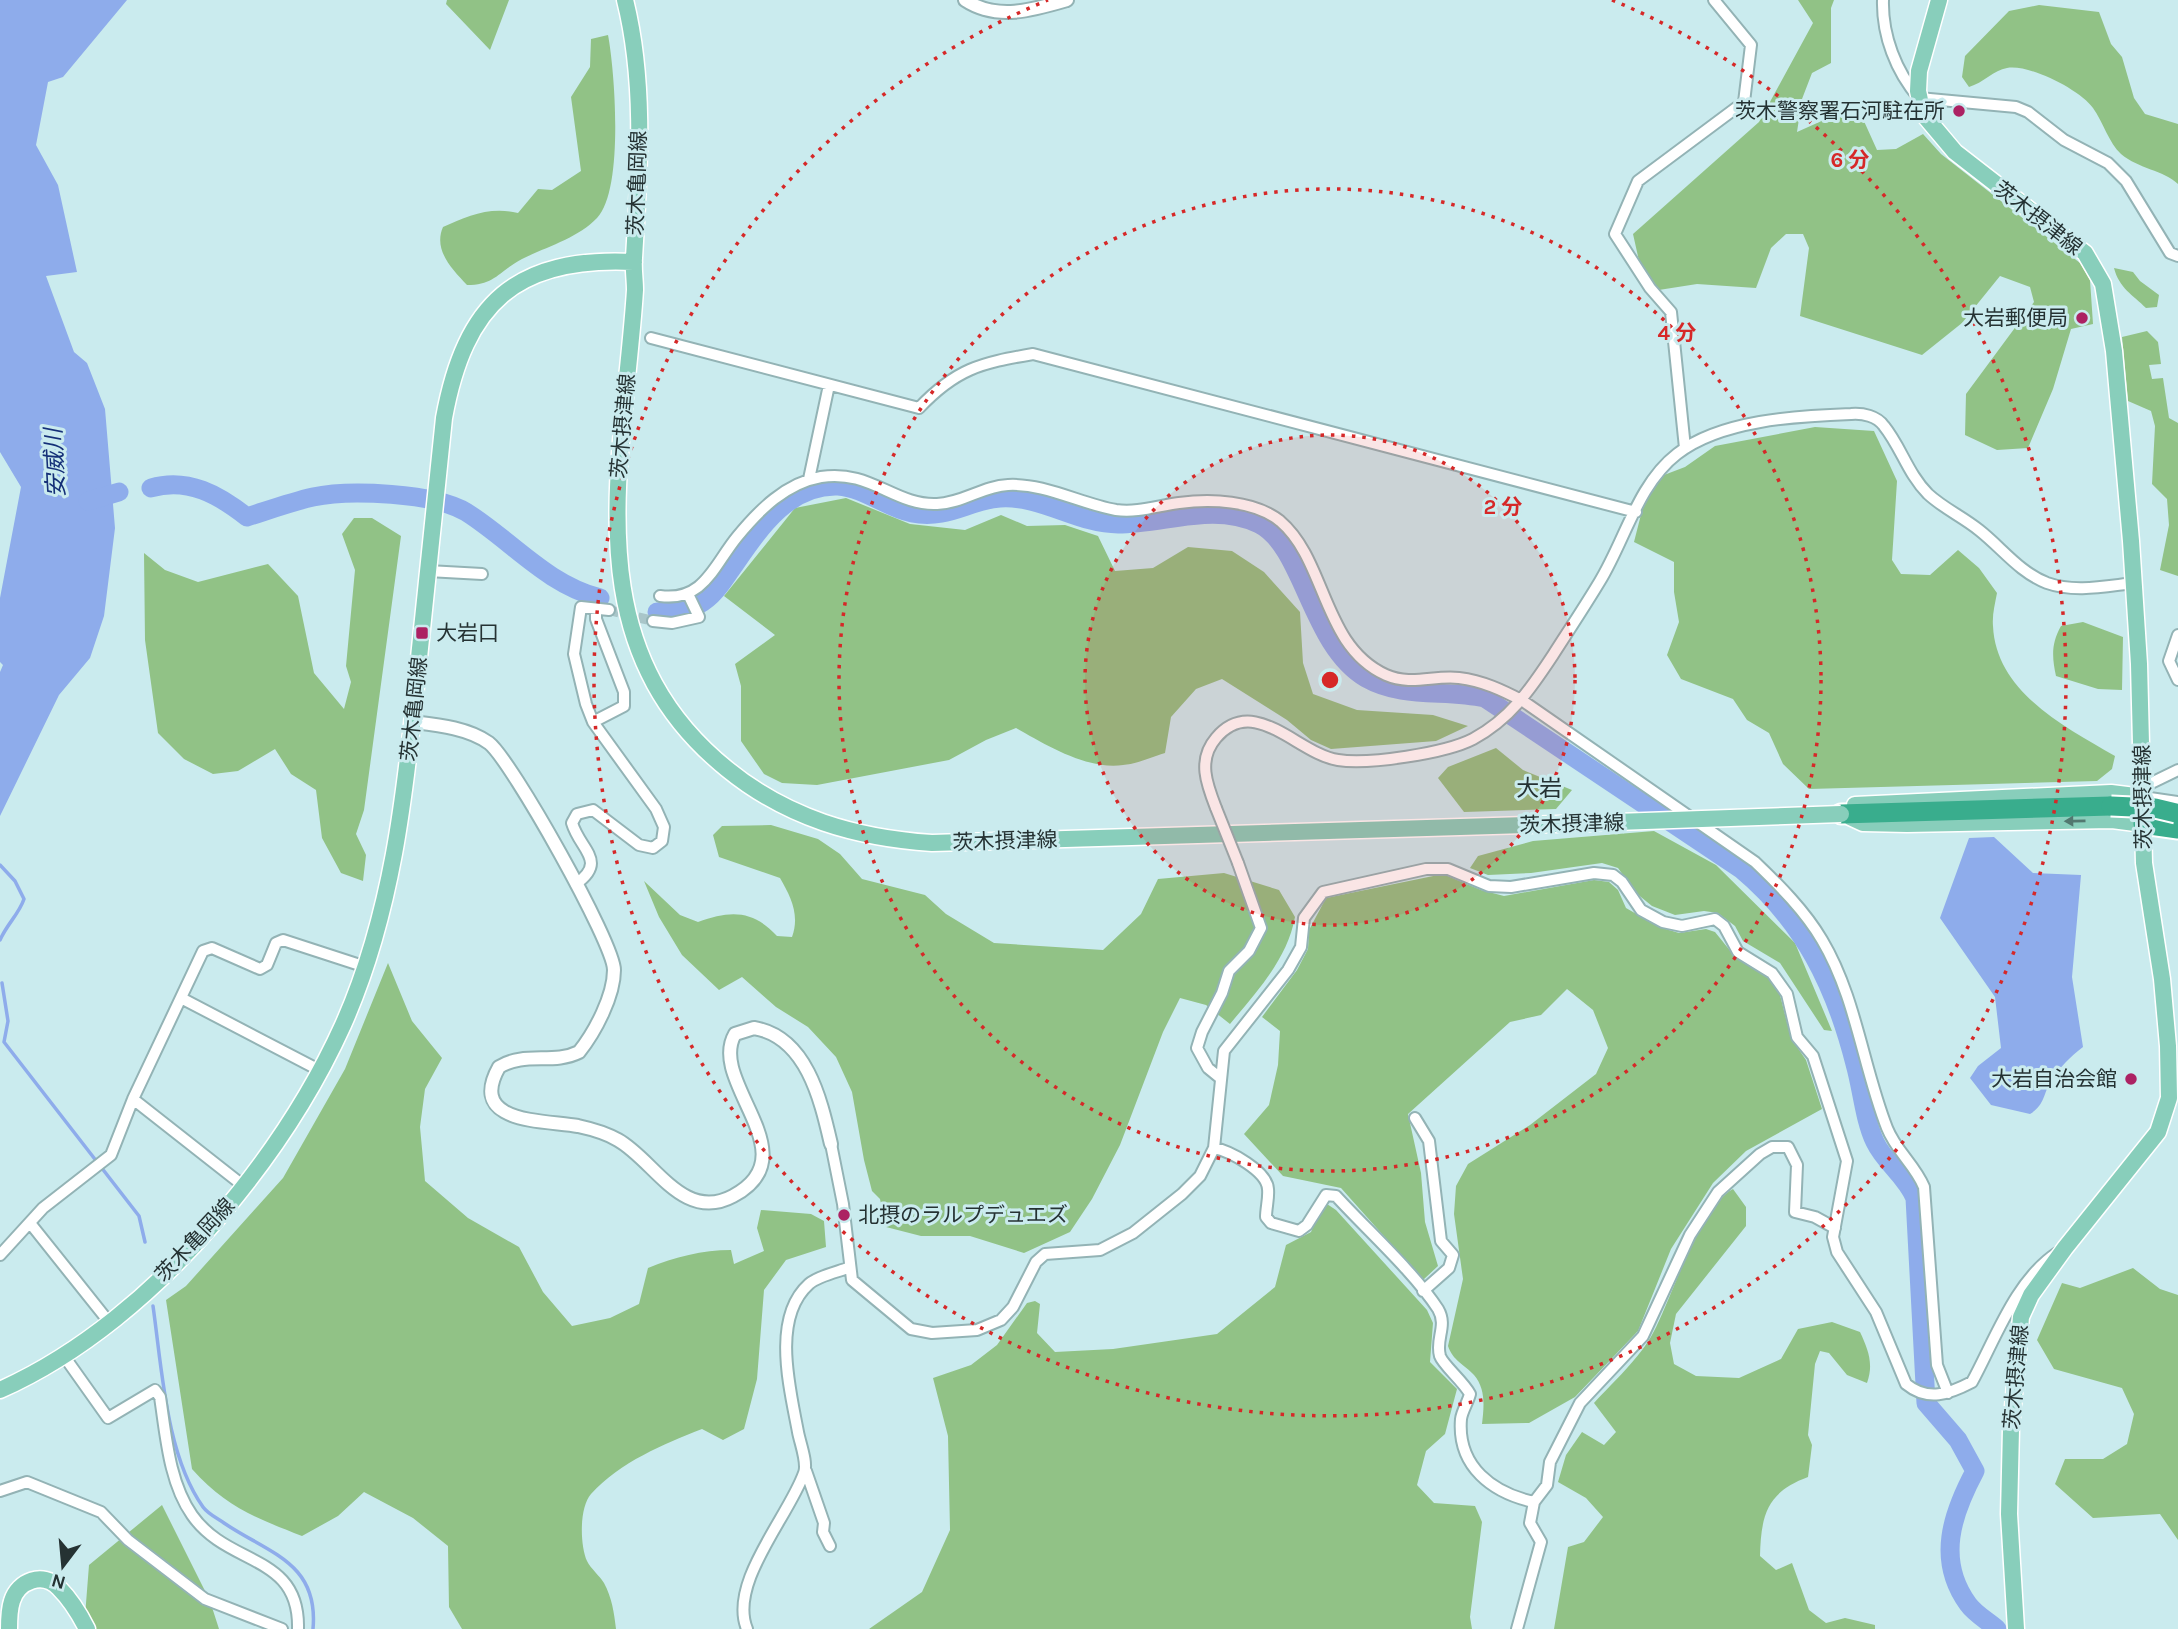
<svg xmlns="http://www.w3.org/2000/svg" width="2178" height="1629" viewBox="0 0 2178 1629" font-family="Karla,'Noto Sans JP',sans-serif">
  <style>
    .forest { fill: #91c286 }
    .water { fill: #8eaceb }
    .lines { fill: none; stroke-linecap: round; stroke-linejoin: round }
    .stream { stroke: #8eaceb; stroke-width: 3.5 }
    .river { stroke: #8eaceb; stroke-width: 19 }
    .minor-tunnel { stroke: #a9c6c9; stroke-width: 10; stroke-dasharray: 10 5; stroke-linecap: butt }
    .minor-casing { stroke: #93b3b5; stroke-width: 14 }
    .tertiary-casing { stroke: #93b3b5; stroke-width: 16 }
    .primary-casing { stroke: #fff; stroke-width: 19 }
    .motorway-casing { stroke: #fff; stroke-width: 23 }
    .minor { stroke: #fff; stroke-width: 10 }
    .tertiary { stroke: #fff; stroke-width: 12 }
    .primary { stroke: #88cebb; stroke-width: 16 }
    .motorway { stroke: #39ad8d; stroke-width: 19 }
    .minor-bridge-casing { stroke: #93b3b5; stroke-width: 14; stroke-linecap: butt }
    .primary-bridge-casing { stroke: #fff; stroke-width: 19; stroke-linecap: butt }
    .motorway-bridge-casing { stroke: #fff; stroke-width: 23; stroke-linecap: butt }
    .minor-bridge { stroke: #fff; stroke-width: 10 }
    .primary-bridge { stroke: #88cebb; stroke-width: 16 }
    .motorway-bridge { stroke: #39ad8d; stroke-width: 19 }
    .oneway { fill: #527870 }
    .ring { fill: none; stroke: #d62828; stroke-width: 3.5; stroke-dasharray: 3.5 7 }
    .poi-dot { fill: #ac2263; stroke: #caebee; stroke-width: 2.5 }
    .labels { text-anchor: middle; dominant-baseline: central; stroke-width: 6; stroke-linejoin: round; paint-order: stroke }
    .poi-label { font-size: 21px; fill: #253233; stroke: #caebee; text-anchor: end }
    .street-label { font-size: 21px; fill: #253233; stroke: #caebee }
    .water-label { font-size: 23px; font-style: italic; fill: #153078; stroke: #caebee }
    .neighbourhood-label { font-size: 23px; fill: #253233; stroke: #caebee }
    .centre { fill: #d62828; stroke: #caebee; stroke-width: 3.5 }
    .ring-label { font-size: 21px; text-anchor: middle; font-weight: bold; fill: #d62828; stroke: #caebee; stroke-width: 6; stroke-linejoin: round; paint-order: stroke }
  </style>
  <rect width="100%" height="100%" fill="#caebee"/>
  <path class="forest" d="M447,0H509L490,50L446,4Z
    M1798,0H1834L1831,8V63L1812,73L1802,99L1797,132L1835,115L1863,119L1877,150L1896,149L1923,134L1941,154L2080,263L2090,280L2093,324L2071,329L2053,389L2028,448L1997,450L1965,435L1966,394L2034,302L2030,287L2000,276L1962,323L1922,355L1800,316L1809,248L1803,234H1786L1771,248L1756,288L1697,284L1646,292L1633,234L1759,122L1813,23Z
    M2039,5L2099,12L2111,44L2122,57L2134,98L2145,114L2178,124V184C2163,170 2139,169 2121,154C2109,143 2103,122 2093,108C2080,90 2030,64 2007,68C1994,70 1983,83 1969,87L1962,77L1965,56L2009,11Z
    M608,35C615,72 624,190 597,218C578,238 546,247 522,259C499,271 495,285 467,285C452,269 433,250 443,227C467,216 490,206 518,213L538,189L552,190L581,171L571,97L590,67L591,39Z
    M2114,268L2133,272L2140,281L2159,295L2157,307L2146,308C2133,295 2119,288 2114,268Z
    M2147,331L2158,342L2161,364L2149,365L2152,379L2163,378L2169,418L2178,423V576L2160,570L2169,525L2167,499L2152,484L2155,426L2151,411L2128,401L2122,337Z
    M1815,427L1874,431L1897,481L1892,560L1901,574L1930,575L1958,550L1979,568L1997,593C1995,604 1992,615 1993,626C1996,692 2065,727 2115,756L2112,769L2097,781L1809,789L1783,764L1769,733L1747,720L1733,699L1681,679L1667,655L1679,622L1674,592V562L1634,542L1646,495L1664,475L1685,467L1715,446Z
    M846,498L910,524L965,530L1001,515L1027,526L1065,525L1098,536L1115,571L1153,568L1188,547L1232,551L1264,572L1300,612L1303,663L1313,694L1357,710L1433,715L1468,726L1436,741L1331,749L1311,740L1287,720L1222,679L1196,689L1171,717L1165,753C1152,757 1137,764 1123,765C1087,770 1046,745 1016,728L986,740L949,760L817,785L782,783L764,774L741,741V686L735,664L775,635L724,596L795,508Z
    M354,518H372L401,536L364,810L356,834L366,855L363,881L341,873L322,838L316,790L291,774L275,749L238,771L213,774L184,759L158,733L145,640L144,553L165,570L198,582L268,564L298,596L314,673L344,709L351,682L346,666L355,570L342,534Z
    M2083,622L2123,637L2122,690L2098,689L2056,676C2052,657 2051,644 2061,626Z
    M1496,748L1523,770L1572,790L1556,809L1464,812L1438,778L1448,767Z
    M771,825L818,839L840,854L862,879L925,895L946,914L994,943L1103,950L1141,914L1158,879L1224,873L1279,890L1295,917C1287,960 1257,991 1230,1024L1206,1005L1180,998L1163,1032L1120,1145L1092,1199L1070,1232L1024,1253L970,1236H921L886,1227L880,1199L872,1191L864,1160L852,1092L836,1057L808,1027L776,1007L742,977L719,990L682,955L659,917L644,881L680,915L698,922C731,910 753,910 777,936L792,937C800,915 791,897 780,878L719,857L713,835L722,826Z
    M1654,831L1716,865L1795,943L1832,1031L1824,1030L1780,963L1743,941L1735,926L1718,913L1704,911L1675,915L1652,906L1636,893L1618,868L1602,863L1531,873L1488,875L1470,868L1478,856L1533,841Z
    M1443,874L1481,890L1504,896L1594,880L1609,882L1618,890L1626,908L1659,927L1679,933L1706,929L1715,932L1732,953L1768,977L1780,995L1791,1038L1806,1060L1822,1109L1746,1151L1713,1183L1671,1249L1638,1331L1575,1397L1529,1423L1482,1424C1484,1407 1486,1389 1474,1375C1464,1364 1453,1361 1448,1346L1463,1279L1454,1214L1456,1186L1468,1164L1530,1125L1596,1074L1608,1048L1593,1010L1567,989L1541,1015L1510,1022L1408,1114L1421,1173L1425,1222L1438,1266L1423,1280L1341,1188L1283,1176L1244,1134L1269,1105L1278,1065L1280,1031L1262,1017L1297,970L1308,949L1309,930L1326,898Z
    M388,963L412,1021L442,1058L425,1089L420,1127L425,1181L468,1218L519,1247L543,1292L572,1326L610,1318L639,1304L648,1268C675,1257 702,1250 731,1250L734,1264L764,1251L757,1228L761,1210L811,1214L824,1221L826,1247L786,1260L764,1290L757,1379L744,1429L723,1440L702,1429C664,1444 620,1462 591,1494C579,1508 580,1545 587,1561C591,1569 599,1575 604,1583C612,1598 614,1612 616,1629H462L449,1607L448,1546L413,1518L364,1492L338,1516L302,1536C256,1518 226,1507 192,1469L166,1300L186,1286L283,1178L345,1069Z
    M1733,1189L1746,1207V1226L1676,1314L1670,1343L1674,1364L1696,1376L1739,1378L1781,1359L1798,1329L1832,1322L1860,1332C1868,1349 1874,1364 1867,1383L1847,1375L1829,1353L1820,1351L1815,1364L1808,1435L1812,1445L1808,1477C1767,1492 1761,1515 1760,1556L1776,1570L1792,1563L1809,1610L1826,1623L1845,1618L1875,1625V1629H1554L1568,1547L1584,1542L1603,1517L1586,1498L1558,1482L1566,1455L1582,1432L1604,1445L1616,1432L1594,1403C1613,1382 1640,1358 1653,1333C1672,1298 1699,1207 1733,1189Z
    M1327,1204L1336,1210L1427,1310L1433,1323L1430,1362L1457,1389L1445,1434L1426,1451L1417,1485L1434,1503L1475,1506L1482,1522L1470,1617L1472,1629H869L922,1592L950,1530L948,1436L933,1378L971,1365L997,1345L1027,1303L1035,1301L1040,1304L1037,1333L1055,1352L1113,1349L1217,1334L1275,1287L1286,1245L1311,1232L1321,1208Z
    M2133,1268L2160,1289L2178,1295V1540L2160,1514L2093,1518L2055,1484L2065,1459H2103L2127,1444L2134,1414L2122,1388L2054,1369L2037,1340L2062,1283L2080,1288Z
    M162,1505L210,1601L219,1629H84L89,1565Z"/>
  <path class="water" d="M0,0H127L63,77L48,82L36,145L58,185L77,272L46,276L74,352L87,363L105,409L115,528L104,616L90,658L59,695L0,816V672L3,665L0,662V598L21,487L0,452Z
    M1994,837L2033,873L2081,875L2072,977L2083,1047C2070,1057 2060,1067 2051,1081C2043,1094 2045,1105 2030,1114L1991,1105L1970,1078L1978,1066L2001,1048L1995,997L1940,918L1969,838Z"/>
  <g class="lines">
    <path class="stream" d="M0,865L15,881L24,899C19,914 7,924 0,940
      M2,983L8,1021L4,1042L139,1216L145,1242
      M153,1306C162,1369 166,1455 203,1507C208,1514 217,1518 224,1523C268,1553 319,1562 313,1629"/>
    <path class="river" d="M151,488C188,477 219,495 247,517C269,510 291,502 313,497C349,489 435,493 466,512C512,541 546,584 600,598
      M88,501L119,492
      M657,612C671,612 685,612 698,605C712,598 722,583 730,571C756,534 786,484 838,486C865,488 887,508 912,513C948,520 969,500 1000,498C1041,495 1078,524 1118,524C1165,524 1214,502 1259,524C1304,546 1310,645 1366,678C1403,699 1445,689 1485,698L1741,869C1804,922 1835,985 1855,1064C1862,1088 1864,1119 1875,1142C1885,1163 1905,1175 1915,1198L1926,1403L1958,1440L1975,1471C1952,1514 1936,1560 1968,1604C1975,1614 1988,1621 1997,1629"/>
    <path class="minor-tunnel" d="M609,610L653,621"/>
    <g class="minor-casing">
      <path id="minor" d="M1883,0C1882,35 1896,72 1919,98L2016,107L2028,112L2064,140L2108,163L2126,181L2170,253L2178,256
        M651,338L919,408C956,369 980,363 1033,354L1636,512
        M1685,448L1671,312L1650,288L1615,234L1638,181L1744,102L1751,45L1714,0
        M809,479L829,385
        M428,571L482,574
        M660,596C704,602 714,565 737,537C759,510 786,483 821,477C870,469 895,506 937,504C963,503 983,486 1008,485C1045,483 1081,504 1116,510C1137,513 1157,506 1179,503C1210,499 1254,500 1280,521C1327,561 1322,646 1386,675C1411,686 1434,675 1459,678C1483,681 1502,690 1523,701L1755,862C1779,885 1805,911 1822,940C1856,997 1863,1067 1887,1128C1896,1151 1915,1165 1924,1187L1937,1365L1948,1393
        M653,621L672,623L699,617L688,594
        M2178,635L2169,661L2178,680
        M593,722L624,706V692L596,619V609
        M2143,787L2178,770
        M2143,797L2178,802
        M1216,808C1207,785 1197,760 1216,738C1254,693 1298,754 1338,760C1368,765 1446,753 1473,739C1510,719 1530,690 1553,655C1569,630 1585,606 1600,581C1625,540 1638,484 1677,454C1720,420 1797,416 1851,414C1863,413 1877,416 1884,426C1901,447 1908,474 1928,494C1943,508 1963,517 1979,530C2002,548 2019,572 2047,583C2075,593 2106,586 2134,583
        M576,884C608,861 580,850 572,823L577,814L593,810L639,845L653,848L662,841L664,827L656,809L593,722L586,704L574,654L581,607L609,610
        M181,998L321,1071
        M1219,1077L1208,1068L1197,1048L1202,1032L1222,993L1229,971L1249,951L1261,928L1238,863
        M133,1099L245,1187
        M1415,1118L1429,1141L1441,1241L1453,1255L1449,1268L1423,1291
        M831,1144L843,1204L852,1280L911,1329L932,1333L977,1330L1001,1320L1013,1307L1036,1262L1045,1254L1100,1250L1133,1233L1182,1194L1200,1176L1214,1148L1224,1051L1288,970L1301,947L1304,918L1323,892L1426,869H1448L1489,886L1511,887L1594,873L1613,875L1622,882L1641,910L1663,922L1682,926L1715,919L1724,926L1738,952L1772,973L1787,994L1797,1037L1813,1056L1847,1161L1833,1237L1837,1252L1876,1312L1906,1384C1928,1402 1949,1394 1972,1382C1995,1340 2015,1281 2057,1253
        M1214,1148C1230,1151 1267,1171 1268,1189C1269,1198 1266,1208 1266,1217L1271,1223L1299,1231L1307,1225L1326,1195L1336,1196C1367,1230 1413,1271 1438,1309C1448,1326 1435,1339 1440,1356C1443,1365 1463,1381 1470,1394C1468,1402 1462,1411 1461,1419C1457,1467 1493,1493 1534,1502
        M30,1223L109,1322
        M0,1255L43,1208L111,1155L133,1099L203,951L212,948L260,969L267,965L276,943L283,940L366,967
        M64,1356L108,1418L155,1390L160,1397C166,1436 169,1482 192,1515C228,1567 300,1553 298,1629
        M806,1471L824,1523L823,1532L830,1546
        M0,1491L27,1482L101,1512L128,1540L205,1599L282,1629
        M747,1629C728,1583 789,1516 804,1473C808,1463 800,1443 798,1432C790,1389 771,1318 809,1284C818,1276 837,1272 848,1268
        M1517,1629L1541,1542L1530,1523L1534,1502L1547,1485L1550,1462L1580,1403L1643,1336L1690,1235L1718,1192L1760,1154L1772,1147H1788L1797,1165L1795,1212L1815,1217L1835,1228"/>
    </g>
    <g class="tertiary-casing">
      <path id="tertiary" d="M965,0C997,21 1033,10 1067,0
        M413,722C438,725 468,728 489,743C511,760 614,943 614,970C614,996 595,1032 579,1052C553,1065 525,1051 499,1067C467,1124 543,1120 578,1126C592,1129 606,1133 618,1140C654,1160 683,1223 733,1196C811,1155 707,1082 735,1034L754,1028C807,1037 821,1101 831,1144"/>
    </g>
    <g class="primary-casing">
      <path id="primary" d="M625,0C646,84 639,172 634,258C633,269 635,279 635,290C624,462 571,643 727,769C787,818 856,838 932,843L1588,823
        M1939,0L1919,71L1918,91L1923,114L1955,152L2085,253L2103,284L2114,351L2131,541L2139,664L2144,863L2162,979L2168,1046L2169,1098L2158,1132L2065,1248L2031,1295L2021,1317L2011,1429L2009,1514L2016,1629
        M1855,805L2111,793L2143,797
        M1850,817L1863,823L1907,824L2112,820L2143,824
        M0,1390C81,1354 155,1291 213,1224C265,1164 310,1098 343,1025C392,915 405,796 417,677C426,591 435,504 444,418C465,303 516,256 634,262
        M9,1629C9,1621 9,1610 12,1601C18,1581 43,1571 59,1588C70,1599 80,1615 87,1629"/>
    </g>
    <g class="motorway-casing">
      <path id="motorway" d="M1841,814L2111,806
        M2143,824L2178,829"/>
    </g>
    <use href="#minor" class="minor"/>
    <use href="#tertiary" class="tertiary"/>
    <use href="#primary" class="primary"/>
    <use href="#motorway" class="motorway"/>
    <g class="minor-bridge-casing">
      <path id="minor-bridge" d="M1216,808L1238,863"/>
    </g>
    <g class="primary-bridge-casing">
      <path id="primary-bridge" d="M1588,823L1841,814"/>
    </g>
    <g class="motorway-bridge-casing">
      <path id="motorway-bridge" d="M2111,806L2155,808L2176,813"/>
    </g>
    <use href="#minor-bridge" class="minor-bridge"/>
    <use href="#primary-bridge" class="primary-bridge"/>
    <use href="#motorway-bridge" class="motorway-bridge"/>
  </g>
  <defs><path id="oneway-solid" d="M-6-.8H1V-3.2L6.5 0L1 3.2V.8H-6Z" transform="scale(1.75)"/></defs>
  <use class="oneway" href="#oneway-solid" transform="translate(2075 821) rotate(179)"/>
  <circle cx="1330" cy="680" r="245" fill="#d62828" fill-opacity=".12"/>
  <g class="ring">
    <circle cx="1330" cy="680" r="245"/>
    <circle cx="1330" cy="680" r="491"/>
    <path d="M1612 0A736 736 0 1 1 1048 0"/>
  </g>
  <g class="poi-dot">
    <circle cx="1959" cy="111" r="7"/>
    <circle cx="2082" cy="318" r="7"/>
    <rect x="415" y="626" width="14" height="14" rx="3.5"/>
    <circle cx="2131" cy="1079" r="7"/>
    <circle cx="844" cy="1215" r="7"/>
  </g>
  <g class="labels">
    <g class="poi-label">
      <text x="1945" y="111">茨木警察署石河駐在所</text>
      <text x="2068" y="318">大岩郵便局</text>
      <text x="436" y="633" text-anchor="start">大岩口</text>
      <text x="2117" y="1079">大岩自治会館</text>
      <text x="858" y="1215" text-anchor="start">北摂のラルプデュエズ</text>
    </g>
    <g class="street-label">
      <text transform="translate(637 183) rotate(-88)">茨木亀岡線</text>
      <text transform="translate(2038 218) rotate(38)">茨木摂津線</text>
      <text transform="translate(623 426) rotate(-85)">茨木摂津線</text>
      <text transform="translate(414 709) rotate(-84)">茨木亀岡線</text>
      <text transform="translate(2143 797) rotate(-91)">茨木摂津線</text>
      <text transform="translate(1572 824) rotate(-2)">茨木摂津線</text>
      <text transform="translate(1005 841) rotate(-2)">茨木摂津線</text>
      <text transform="translate(195 1240) rotate(-47)">茨木亀岡線</text>
      <text transform="translate(2016 1377) rotate(-85)">茨木摂津線</text>
    </g>
    <g class="water-label">
      <text transform="translate(55 463) rotate(-93)">安威川</text>
    </g>
    <g class="neighbourhood-label">
      <text x="1539" y="788">大岩</text>
    </g>
  </g>
  <circle cx="1330" cy="680" r="10" class="centre"/>
  <g class="ring-label">
    <text x="1850" y="167">6 分</text>
    <text x="1677" y="340">4 分</text>
    <text x="1503" y="514">2 分</text>
  </g>
  <g transform="translate(63 1566) rotate(196)" stroke="#caebee" stroke-width="5" paint-order="stroke">
  <path d="M0-5L12 26L0 18L-12 26Z" fill="#253233"/>
  <text y="-10" font-size="19" font-weight="bold" text-anchor="middle" fill="#253233">N</text>
  </g>
</svg>
